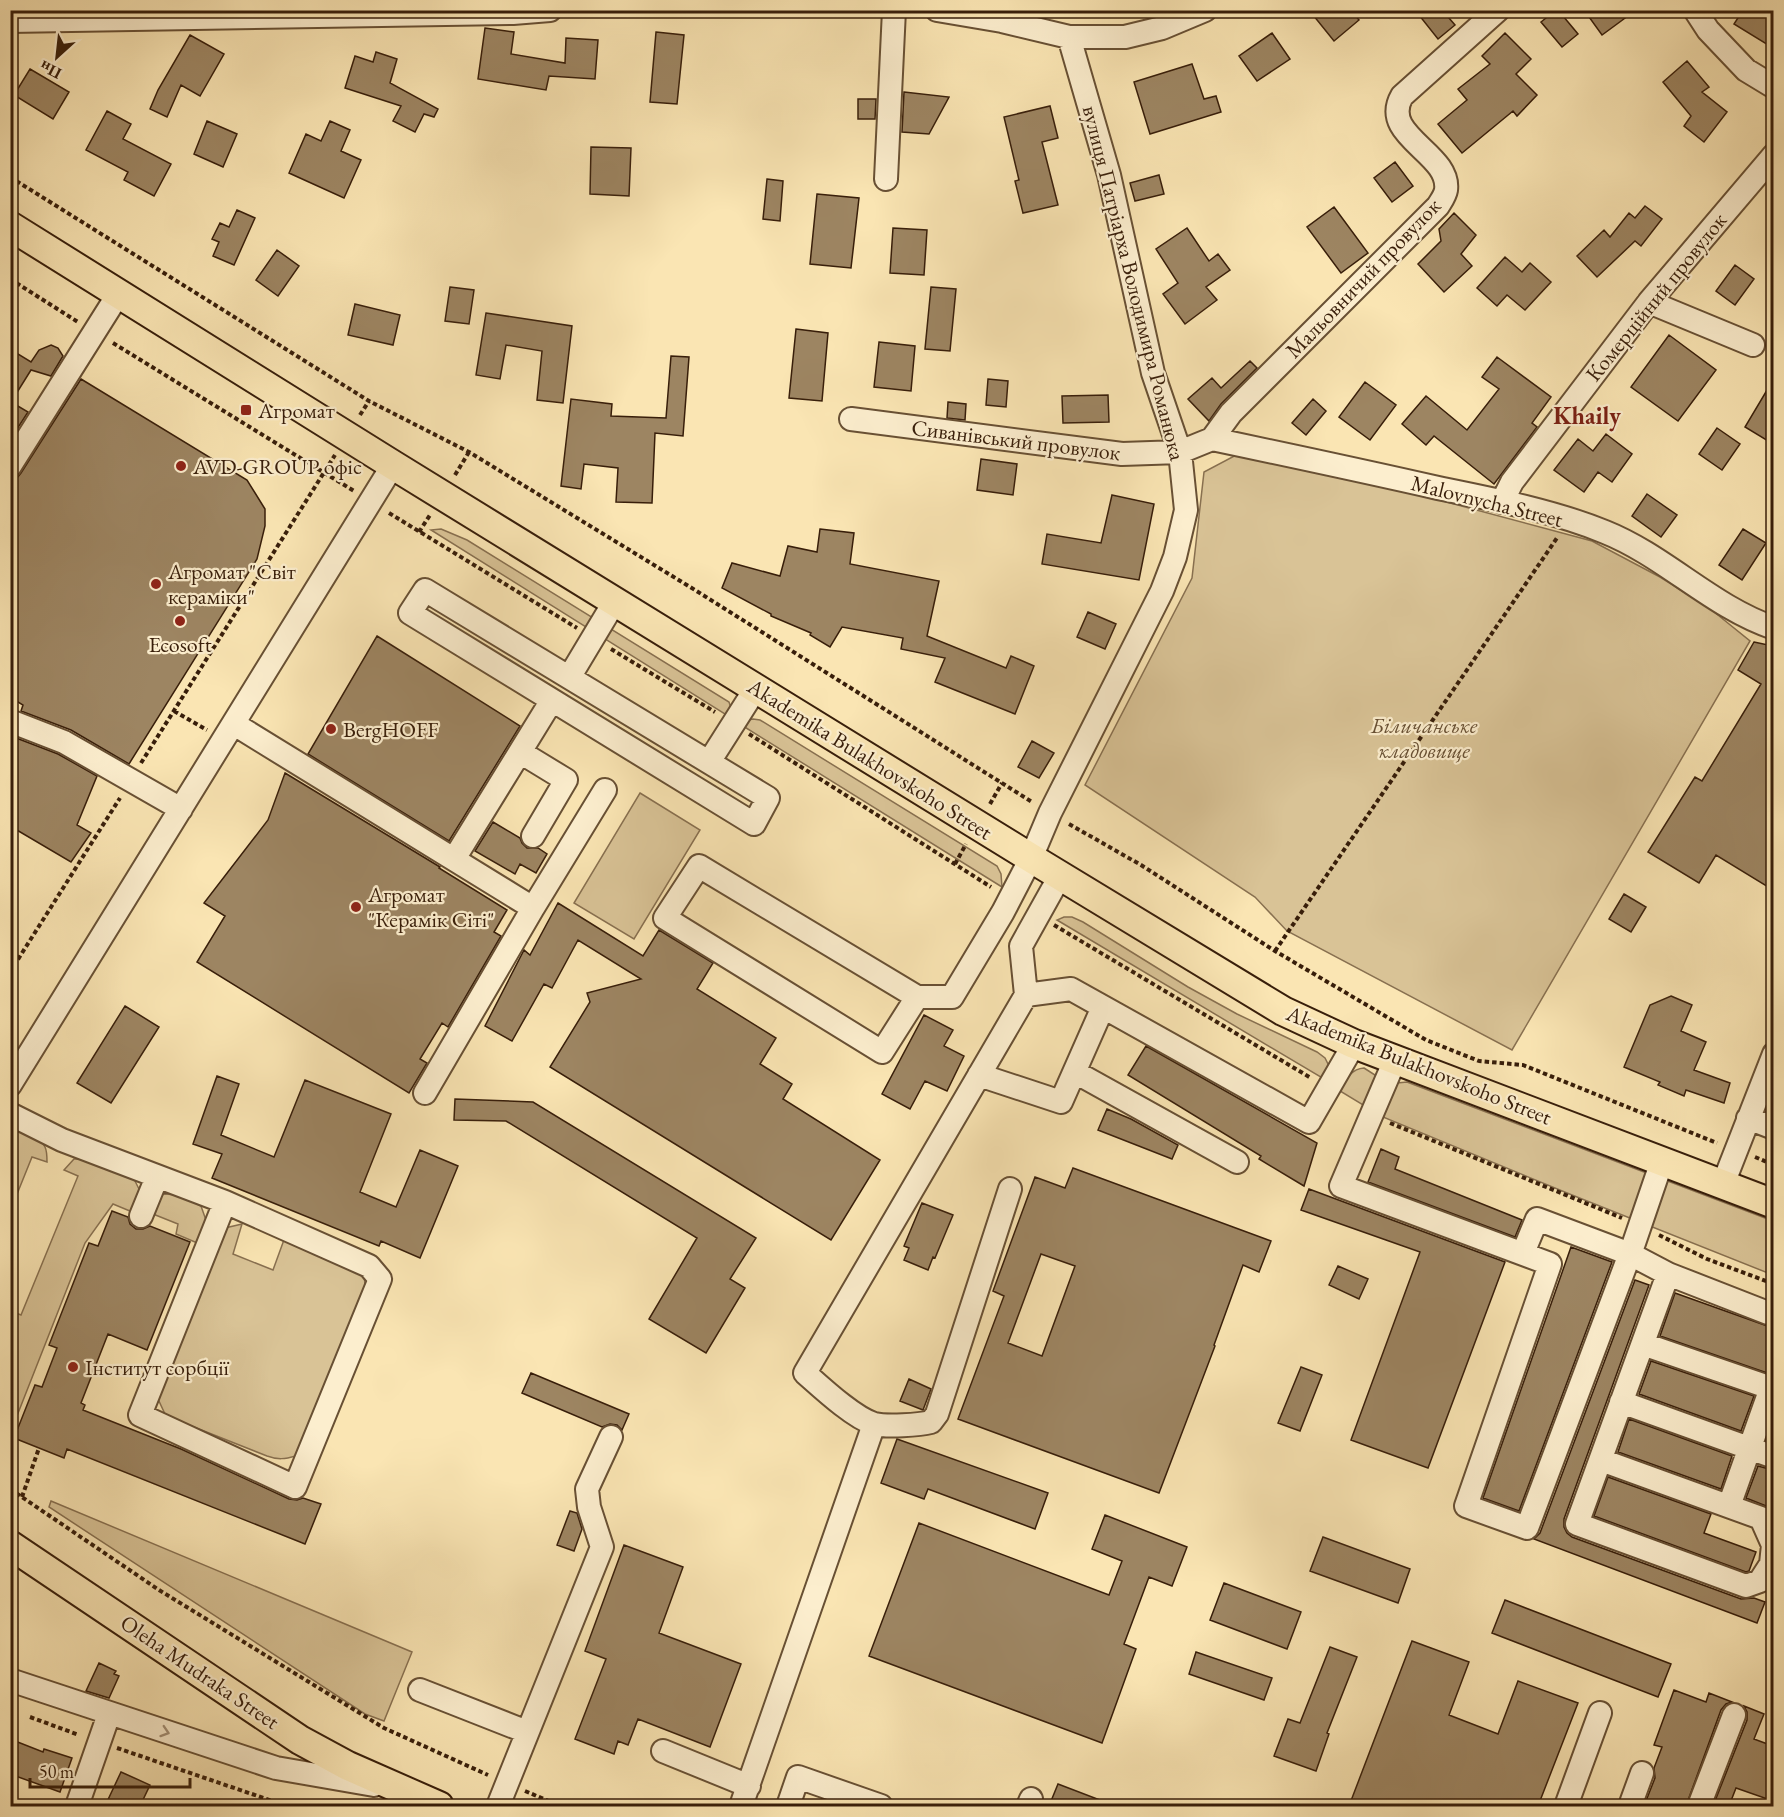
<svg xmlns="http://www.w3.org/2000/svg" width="1784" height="1817" viewBox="0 0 1784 1817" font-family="'EB Garamond',serif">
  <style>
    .green { fill: #d9c396; stroke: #887050; stroke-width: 1.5 }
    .building { fill: #9d8562; stroke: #381e0a; stroke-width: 1.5; fill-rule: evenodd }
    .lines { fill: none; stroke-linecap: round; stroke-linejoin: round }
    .minor-casing { stroke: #685034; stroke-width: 26 }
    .major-casing { stroke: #381e0a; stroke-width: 32 }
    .path { stroke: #381e0a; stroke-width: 4; stroke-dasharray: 4.5 3; stroke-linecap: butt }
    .minor { stroke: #fceece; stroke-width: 22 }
    .major { stroke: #fae5b3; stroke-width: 28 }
    .oneway { stroke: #a49076 }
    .poi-dot { fill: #8f2418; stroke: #fceece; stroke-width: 2 }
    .labels { text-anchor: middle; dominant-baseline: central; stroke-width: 4.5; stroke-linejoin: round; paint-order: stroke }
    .street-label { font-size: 22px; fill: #381e0a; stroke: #fceece }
    .poi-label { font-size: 22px; fill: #381e0a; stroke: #fceece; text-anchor: start }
    .park-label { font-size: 22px; font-style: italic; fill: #685034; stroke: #fceece }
    .neighbourhood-label { font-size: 24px; font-weight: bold; fill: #7a1f14; stroke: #fceece }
  </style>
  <rect width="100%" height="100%" fill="#fae5b3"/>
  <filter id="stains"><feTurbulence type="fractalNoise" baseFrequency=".00333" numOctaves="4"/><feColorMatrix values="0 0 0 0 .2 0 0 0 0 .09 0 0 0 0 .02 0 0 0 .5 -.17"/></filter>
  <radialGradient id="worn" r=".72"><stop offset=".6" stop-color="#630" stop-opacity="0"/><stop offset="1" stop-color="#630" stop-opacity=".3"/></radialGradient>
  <path class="green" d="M1238,454L1372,482L1592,541L1660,577L1708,607L1750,641L1512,1050L1287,931L1255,897L1085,785L1192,578L1204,472Z
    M441,529L467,540L729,702L731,708L728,716L431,530Z
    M753,719L760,720L997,866L1001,874L1002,887L743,726L748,720Z
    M640,793L700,830L634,939L574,903Z
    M1064,917H1072L1083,922L1188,987L1237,1014L1317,1052L1325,1058L1329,1066L1324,1079L1057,920Z
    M1364,1068L1375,1075L1377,1082L1368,1108L1340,1091C1346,1080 1350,1069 1364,1068Z
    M1407,1082L1773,1221V1275L1572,1195L1378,1115L1397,1083Z
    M10,1130C22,1129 40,1135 45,1147C47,1151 47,1158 47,1162L32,1157L11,1209Z
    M74,1159H94L133,1177L142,1195L137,1214L113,1204L85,1243L11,1431V1311L21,1315L78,1176L64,1170Z
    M164,1194L180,1195L201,1206L207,1223L202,1245L176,1234L178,1224L148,1212L152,1202Z
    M242,1224L233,1254L273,1270L285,1237L364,1275L366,1293L296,1456C285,1459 278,1460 267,1456L171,1418L165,1414L158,1399L225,1228Z
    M51,1501L412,1652L384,1721L365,1714L49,1507Z"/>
  <path class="building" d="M1309,10H1351L1359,20L1334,41Z
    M1415,10H1442L1455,25L1438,39Z
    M1556,10H1558L1578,34L1562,47L1541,22Z
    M1584,10H1636L1602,35Z
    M1743,10H1773V48L1734,24Z
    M485,28L514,32L511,54L565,63L566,38L598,40L595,79L549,76L546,90L478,79Z
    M656,32L684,35L677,104L650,102Z
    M1272,33L1290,59L1257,81L1239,56Z
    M1505,33L1531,59L1516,74L1537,95L1517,116L1513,111L1462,153L1438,124L1467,100L1458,89L1490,64L1482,56Z
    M190,35L224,54L200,96L181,85L167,117L150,109L158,90Z
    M376,52L397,59L390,83L438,109L434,117L424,114L415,132L393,121L401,106L345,88L355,56L373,62Z
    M1687,61L1709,87L1702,92L1727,112L1704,142L1684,126L1691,116L1663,82Z
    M1192,64L1204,99L1216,96L1221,112L1150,134L1134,82Z
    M30,69L69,92L53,119L14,95Z
    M904,92L949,97L929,134L902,132Z
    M858,99H876L875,119H858Z
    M1050,106L1058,138L1042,142L1058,205L1023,213L1015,181L1019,180L1004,117Z
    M107,111L131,124L123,139L171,164L154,196L124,180L128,172L86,150Z
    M207,121L237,134L223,167L194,154Z
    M330,121L350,130L341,151L361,160L344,198L289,173L306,134L321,141Z
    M591,147L631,148L629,196L590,194Z
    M1395,162L1413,186L1392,202L1374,178Z
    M1159,175L1164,194L1135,201L1130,183Z
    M767,179L783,181L780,221L763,219Z
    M817,194L859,198L851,268L810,264Z
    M1645,206L1662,219L1641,246L1635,241L1597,277L1577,256L1604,230L1610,237L1629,213L1635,218Z
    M1334,207L1368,253L1341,273L1307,227Z
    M237,210L255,218L234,265L213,256L219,242L212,239L220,223L229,227Z
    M1454,213L1476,235L1461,254L1472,266L1444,292L1418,264L1441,241L1439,229Z
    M893,228L927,230L924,275L890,273Z
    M1187,228L1209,261L1218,254L1230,270L1206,287L1217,300L1185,324L1163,294L1178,283L1156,249Z
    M277,250L299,266L278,296L256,280Z
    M1505,257L1522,272L1530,263L1551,282L1525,310L1507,295L1497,306L1477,288Z
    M1735,265L1754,279L1735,305L1716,291Z
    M450,287L474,290L469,324L445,321Z
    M931,287L956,289L950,351L925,349Z
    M355,304L400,315L393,345L348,335Z
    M486,313L572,326L563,403L537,400L542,351L506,345L500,379L476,375Z
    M796,329L828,333L822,401L789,398Z
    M1669,335L1716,370L1678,421L1631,387Z
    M879,342L915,346L911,391L874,387Z
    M51,345L58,348L63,356L51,376L31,370L11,402L28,412L10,440V349L31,362L39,350Z
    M671,356L689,357L683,436L655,433L652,503L616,502L618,468L584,464L581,489L561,486L571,399L612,404L611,416L666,418Z
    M1497,357L1551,397L1532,423L1537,427L1494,484L1434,436L1426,445L1402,424L1426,396L1467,430L1499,389L1482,377Z
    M1250,361L1257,368L1221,404L1209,421L1188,399L1212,378L1221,388Z
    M81,379L247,480L265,509V526L257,559L129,764L71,730L21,711L23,705L10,697V479L17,478L21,473Z
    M988,379L1008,381L1006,407L986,405Z
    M1773,380V444L1745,427Z
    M1365,382L1396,405L1370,440L1339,417Z
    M1108,395L1109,422L1063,423L1062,396Z
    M1313,399L1326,411L1306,435L1292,423Z
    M948,402L966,404L965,420L947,418Z
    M1717,428L1740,444L1722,470L1699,454Z
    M1606,434L1632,454L1612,482L1598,472L1584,492L1554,470L1578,439L1593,451Z
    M981,459L1017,464L1013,495L977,490Z
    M1647,494L1677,515L1661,537L1632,516Z
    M1112,495L1154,504L1139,580L1042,564L1047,534L1101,543Z
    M820,529L854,533L850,564L939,581L927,636L1006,668L1011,656L1034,666L1015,714L935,682L945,658L901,649L903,638L842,627L830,647L810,635L811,633L771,616V614L722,588L732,563L780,576L788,546L817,552Z
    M1743,529L1766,543L1742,580L1719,565Z
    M1088,612L1116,624L1105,649L1077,637Z
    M377,636L520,726L449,841L308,754Z
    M1754,642L1773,646V890L1716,855L1699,883L1648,852L1695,777L1702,781L1761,684L1738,670Z
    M11,736L58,754L97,776L77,825L91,833L71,862L10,826Z
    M1032,741L1054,753L1039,778L1018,767Z
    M285,773L440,867L439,868L507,910L494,932L501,936L448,1027L442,1023L420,1059L427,1063L409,1093L197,962L225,916L204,903L268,820Z
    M493,822L520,838L522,843L527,848H538L547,854L536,873L520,864L515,874L475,851Z
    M1624,894L1646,907L1631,932L1609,919Z
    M558,903L643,956L659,930L713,963L697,989L776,1038L760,1064L792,1084L783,1099L880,1160L831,1240L550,1067L590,1002L587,993L641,979L578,940L552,988L544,984L512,1041L485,1026L524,950L530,955Z
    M1671,996L1692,1005L1681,1031L1706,1042L1694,1070L1730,1083L1724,1103L1686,1090L1684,1096L1658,1085L1660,1082L1624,1067L1650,1005Z
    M125,1006L159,1027L111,1103L77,1083Z
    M924,1015L953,1030L944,1046L964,1056L947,1091L925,1081L910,1109L882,1094Z
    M1146,1046L1317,1143L1304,1186L1259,1159L1261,1156L1128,1075Z
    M217,1076L239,1084L221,1135L274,1157L305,1080L391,1114L360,1192L396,1207L420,1150L458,1166L420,1258L381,1241L379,1246L212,1178L222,1154L193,1144Z
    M455,1099L533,1102L756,1238L730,1279L745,1288L706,1353L649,1319L697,1238L506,1121L454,1120Z
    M1107,1109L1131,1119L1178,1145L1172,1159L1098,1130Z
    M1381,1149L1399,1157L1395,1169L1522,1220L1515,1237L1368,1182Z
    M1073,1168L1271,1241L1259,1272L1243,1265L1214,1345L1215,1346L1159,1493L958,1419L1004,1296L993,1291L1035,1177L1065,1188ZM1041,1254L1075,1266L1042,1356L1008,1343Z
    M1309,1189L1505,1262L1428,1468L1351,1440L1420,1252L1301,1210Z
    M922,1203L953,1215L935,1258L933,1257L928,1270L904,1260L909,1248L904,1246Z
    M112,1211L128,1217L130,1224L136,1229H143L150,1226L190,1242L147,1350L108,1334L81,1403L85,1405L83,1410L181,1449L289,1499L297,1500L303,1498L321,1504L305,1544L67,1449L64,1458L14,1438L35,1385L42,1387L57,1348L49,1345L89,1243L98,1246Z
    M1571,1247L1612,1262L1519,1511L1483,1498Z
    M1338,1266L1368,1279L1359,1299L1329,1285Z
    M1635,1280L1649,1285L1564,1519V1527L1567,1533L1572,1537L1741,1599L1754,1598L1765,1602L1757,1623L1534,1539L1540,1533Z
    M1675,1293L1773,1328V1375L1660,1336Z
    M1651,1361L1754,1396L1741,1431L1639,1394Z
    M1301,1367L1322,1375L1300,1431L1278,1423Z
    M531,1373L629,1414L622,1430L617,1425L610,1424L602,1427L522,1393Z
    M909,1379L931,1389L923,1410L900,1401Z
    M1629,1419L1732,1456L1721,1489L1618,1452Z
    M897,1439L1048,1493L1035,1529L928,1489L924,1499L881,1483Z
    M1758,1466L1773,1470V1512L1766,1506L1746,1498Z
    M1608,1477L1711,1514L1704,1533L1756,1552L1749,1571L1746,1572L1594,1516Z
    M570,1511L577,1513L582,1529L574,1551L557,1545Z
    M1105,1515L1187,1547L1172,1586L1149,1577L1124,1644L1136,1649L1102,1743L869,1656L919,1523L1109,1595L1122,1561L1092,1549Z
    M1323,1537L1410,1569L1398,1603L1310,1571Z
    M624,1545L683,1567L659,1633L741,1664L710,1747L638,1719L628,1745L618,1741L614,1754L575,1739L606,1659L585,1651Z
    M1224,1583L1301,1612L1287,1649L1210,1620Z
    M1505,1600L1671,1664L1658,1697L1492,1633Z
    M1412,1641L1469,1662L1449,1715L1498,1734L1518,1681L1578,1703L1538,1806H1349Z
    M1330,1647L1357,1657L1327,1733L1329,1734L1316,1771L1274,1756L1288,1719L1300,1723Z
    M1196,1652L1272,1678L1264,1700L1189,1674Z
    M99,1663L116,1671L114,1674L119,1676L109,1698L86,1691Z
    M1674,1690L1706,1702L1709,1693L1732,1702L1726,1704L1721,1710L1686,1806H1644L1655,1778L1654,1768L1662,1747L1654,1745Z
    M1744,1706L1764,1714L1754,1739L1773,1746V1801L1736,1788L1729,1806H1713L1747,1720V1712Z
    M10,1739L43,1752L44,1749L72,1758L60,1792L10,1774Z
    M121,1772L150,1785L140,1806H105Z
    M1058,1784L1113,1805V1806H1049Z"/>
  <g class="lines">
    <g class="minor-casing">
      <path id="minor" d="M937,10L1002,21L1069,37H1125L1162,28L1205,10
        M1695,10L1708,30L1746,70L1774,87
        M10,21L513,13L550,10
        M886,179L894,10
        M1649,302L1753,345
        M851,419L1122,454L1180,452L1212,439C1288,455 1363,471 1438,488C1492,499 1554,511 1605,532C1665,556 1712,607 1774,628
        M1212,439L1231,413L1438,206C1441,201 1445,196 1446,190C1451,153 1379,136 1402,96L1498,10
        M10,466L119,293
        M1502,502L1512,482L1649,302L1774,155
        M425,590L768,798L754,824L410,613Z
        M570,676L615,601
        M10,721L64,742L181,809
        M234,724L533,908L425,1093
        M520,752L566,780L533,836
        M709,762L756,688
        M454,859L552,700
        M533,908L605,790
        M1026,995L1071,989L1309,1122L1354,1044
        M917,997L882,1052L665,918L699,866L917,997H952L1003,912L1031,858L1050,813L1162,591L1175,557L1186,510L1180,452L1153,373L1109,175L1069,37
        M1395,1060L1341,1186L1550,1264L1466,1506L1527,1528L1634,1243L1662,1161
        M1075,1072L1237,1162
        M979,1075L1061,1102L1103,1007
        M10,1085L393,465
        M10,1114L62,1140L225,1202L369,1266L380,1279L295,1487L140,1415L225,1202
        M1748,1118L1774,1128
        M1723,1184L1774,1054
        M1010,1189L937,1414L931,1422C919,1425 887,1427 874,1424C853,1417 822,1388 805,1373L1026,995L1021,946L1060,876
        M141,1216L157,1177
        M1523,1253L1537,1219L1630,1254L1668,1274L1768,1313
        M1643,1344L1774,1389
        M1621,1402L1774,1457
        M1601,1460L1761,1518L1773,1545L1771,1564L1760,1581L1746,1586L1577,1524L1668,1274
        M1729,1506L1771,1388
        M10,1680L276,1768L374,1785
        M420,1690L527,1732
        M663,1751L749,1786
        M77,1806L109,1714
        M498,1806L602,1547L589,1507L587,1489L611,1437
        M741,1806L874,1424
        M788,1806L798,1777L881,1806
        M1028,1806L1031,1799
        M1566,1806L1600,1713
        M1630,1806L1642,1773
        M1699,1806L1734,1715"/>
    </g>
    <g class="major-casing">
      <path id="major" d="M10,226L393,465L1031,858L1283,1011L1354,1044L1774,1204
        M10,1545L300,1740L348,1766L439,1806"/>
    </g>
    <path class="path" d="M10,177L369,401L469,452L695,590L1032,802
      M10,279L78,322
      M113,343L354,491
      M360,415L369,401
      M455,475L469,452
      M389,513L577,628
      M419,532L430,515
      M611,649L715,712
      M174,711L207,730
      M749,734L991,887
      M141,763L335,455
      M990,804L1002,783
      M1069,824L1141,865L1275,951L1426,1040L1479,1061L1523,1065L1717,1143
      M955,864L966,844
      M1054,925L1311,1078
      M1275,951L1557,538
      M10,972L120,798
      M1390,1123L1622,1218
      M1755,1157L1774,1165
      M1659,1235L1707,1259L1774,1284
      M10,1489L159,1590L384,1728L488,1775
      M22,1497L39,1448
      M30,1717L79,1735
      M117,1748L287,1806
      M525,1791L560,1806"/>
    <use href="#minor" class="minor"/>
    <use href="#major" class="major"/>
  </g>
  <defs><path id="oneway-chevron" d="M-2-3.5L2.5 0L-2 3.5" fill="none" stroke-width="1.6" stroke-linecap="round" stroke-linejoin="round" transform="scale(1.5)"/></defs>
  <use class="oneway" href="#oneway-chevron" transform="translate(165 1732) rotate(18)"/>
  <g class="poi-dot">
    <rect x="240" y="404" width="12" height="12" rx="3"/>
    <circle cx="181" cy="466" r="6"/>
    <circle cx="156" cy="584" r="6"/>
    <circle cx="180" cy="621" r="6"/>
    <circle cx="331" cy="729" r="6"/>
    <circle cx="356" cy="907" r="6"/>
    <circle cx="73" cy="1367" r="6"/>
  </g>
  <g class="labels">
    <g class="street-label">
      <text transform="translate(1363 278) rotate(-46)">Мальовничий провулок</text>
      <text transform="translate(1134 283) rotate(76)">вулиця Патріарха Володимира Романюка</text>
      <text transform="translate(1656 297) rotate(-51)">Комерційний провулок</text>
      <text transform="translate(1016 440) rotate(7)">Сиванівський провулок</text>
      <text transform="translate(1487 501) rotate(14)">Malovnycha Street</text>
      <text transform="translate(870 759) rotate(32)">Akademika Bulakhovskoho Street</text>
      <text transform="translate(1419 1065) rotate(22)">Akademika Bulakhovskoho Street</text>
      <text transform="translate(200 1672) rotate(34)">Oleha Mudraka Street</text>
    </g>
    <g class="poi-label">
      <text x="258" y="410">Агромат</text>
      <text x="193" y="466">AVD-GROUP офіс</text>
      <text x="168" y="571">Агромат "Світ<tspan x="168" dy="25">кераміки"</tspan></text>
      <text x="180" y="644" text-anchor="middle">Ecosoft</text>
      <text x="343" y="729">BergHOFF</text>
      <text x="368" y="894">Агромат<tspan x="368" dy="25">"Керамік Сіті"</tspan></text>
      <text x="85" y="1367">Інститут сорбції</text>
    </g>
    <g class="park-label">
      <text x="1424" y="725">Біличанське<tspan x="1424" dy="25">кладовище</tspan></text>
    </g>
    <g class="neighbourhood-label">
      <text x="1587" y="415">Khaily</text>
    </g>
  </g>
  <rect width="1784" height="1817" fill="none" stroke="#fae5b3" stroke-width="36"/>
  <rect x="12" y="12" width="1760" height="1793" fill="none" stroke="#381e0a" stroke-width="3"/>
  <rect x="18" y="18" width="1748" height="1781" fill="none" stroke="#381e0a" stroke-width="1.5"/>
  <g transform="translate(57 57) rotate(207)" stroke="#fceece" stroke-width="4.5" paint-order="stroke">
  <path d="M0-4.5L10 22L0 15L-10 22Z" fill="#381e0a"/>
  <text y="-9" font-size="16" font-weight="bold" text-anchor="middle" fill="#381e0a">Пн</text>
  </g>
  <path d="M30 1778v9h160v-9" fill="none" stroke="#381e0a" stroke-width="3"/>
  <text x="39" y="1778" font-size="18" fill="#381e0a" stroke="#fceece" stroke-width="4.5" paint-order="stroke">50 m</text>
  <rect width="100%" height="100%" filter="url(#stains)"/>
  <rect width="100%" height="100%" fill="url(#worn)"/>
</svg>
